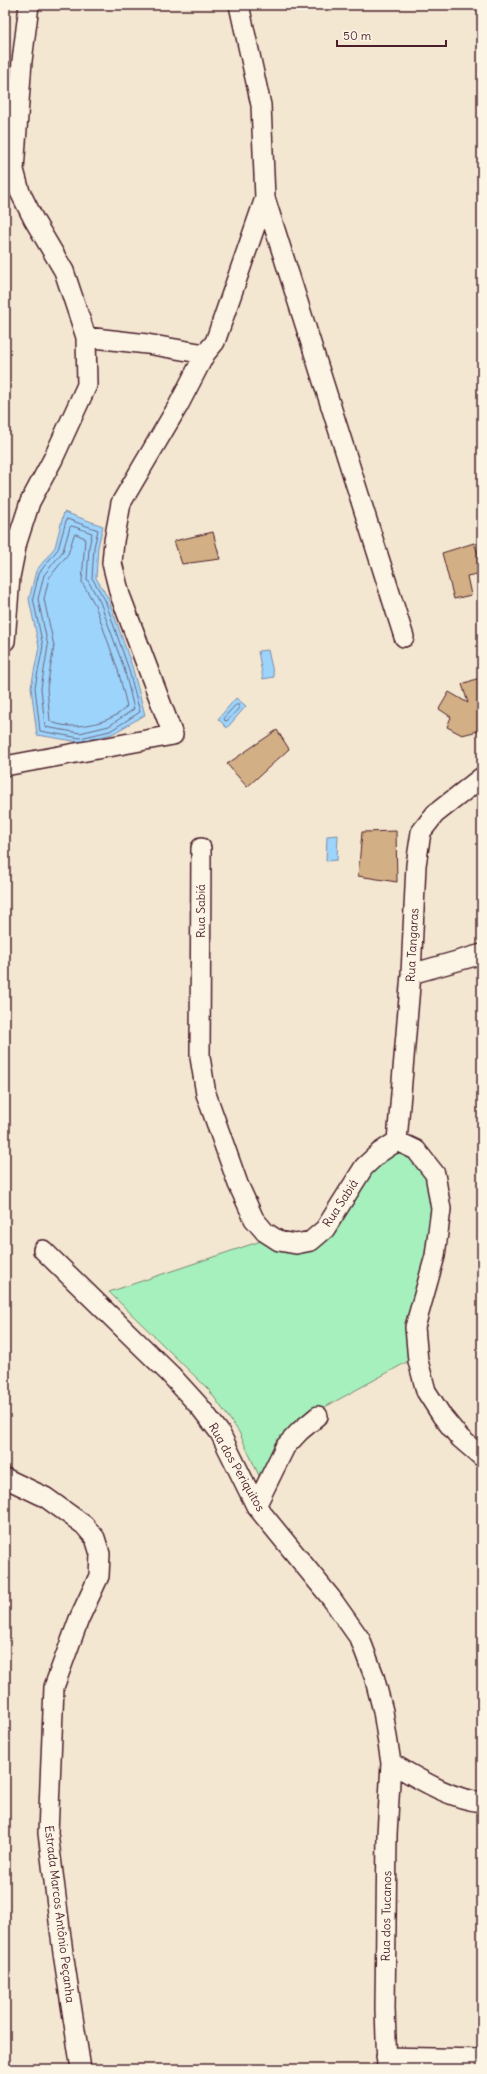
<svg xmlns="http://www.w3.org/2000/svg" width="487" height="2074" viewBox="0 0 487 2074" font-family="Delius,sans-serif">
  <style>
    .green { fill: #a6f0be; stroke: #788874 }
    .water { fill: #9dd4fc; stroke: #7c8ca8 }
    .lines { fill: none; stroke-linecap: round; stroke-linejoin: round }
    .shore { stroke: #6b677f; stroke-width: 1 }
    .building { fill: #d2af85; stroke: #4a1f2b }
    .minor-casing { stroke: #4a1f2b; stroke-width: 22 }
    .minor { stroke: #fcf5e5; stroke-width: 19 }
    .labels { text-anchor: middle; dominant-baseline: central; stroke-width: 4; stroke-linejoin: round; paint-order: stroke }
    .street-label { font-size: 12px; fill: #4a1f2b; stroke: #fcf5e5 }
  </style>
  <rect width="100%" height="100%" fill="#f4e7d2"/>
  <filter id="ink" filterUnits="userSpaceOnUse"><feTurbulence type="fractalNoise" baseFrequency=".025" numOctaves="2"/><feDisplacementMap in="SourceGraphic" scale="8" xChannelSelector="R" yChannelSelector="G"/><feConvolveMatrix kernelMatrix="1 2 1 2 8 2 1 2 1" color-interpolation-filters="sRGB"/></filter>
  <g filter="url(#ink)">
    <path class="green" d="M402,1147L431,1177L437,1209L416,1357L294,1424L280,1438L261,1480L239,1432L209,1390L109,1292L264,1240L286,1253L309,1249L368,1170Z"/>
    <path class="water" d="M64,512L103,526L98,547L96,578L108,598L132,666L145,715L112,734L80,742L37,735L31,687L39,647L29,599L36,571L55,547Z
      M268,650L274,677L263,679L258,651Z
      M236,698L246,706L227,728L218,719Z
      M338,835L337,860L326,861L327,836Z"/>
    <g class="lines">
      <path class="shore" d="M67,519L98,530L94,547L92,578L105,600L128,667L140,712L110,731L80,738L40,731L35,687L43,646L33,598L39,573L58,549Z
        M72,526L92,533L89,547L87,579L100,602L124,668L134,709L109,726L80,733L45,727L41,688L48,646L38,599L44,575L63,551L70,527Z
        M76,534L85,538L82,582L95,605L118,670L127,706C113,724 69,732 50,721L47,688L54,646L44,599L49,578L68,554L74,535Z
        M236,705H239V708L228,720L225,721L224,718Z"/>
    </g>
    <path class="building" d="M213,532L220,559L182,564L174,541Z
      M474,543L482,564V573L467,576L471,595L454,599L442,553Z
      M482,677V736H480L478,731L462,735L447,727L451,717L439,709L449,692L468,703L462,684Z
      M277,730L289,749L247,787L227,764Z
      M396,831L397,882L358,876L362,832Z"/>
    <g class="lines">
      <g class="minor-casing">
        <path id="minor" d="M265,198L404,637
          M86,337L147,344L205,354
          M5,641L10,577L17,542L30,502L53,459L87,385L86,337L64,271L34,220L20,192L14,170L22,61L29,5
          M5,766L173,735L120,595L112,563L114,541L121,503L178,406L205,354L215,342L265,198L261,105L239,5
          M201,848L200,1057L206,1094L238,1184L254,1219L265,1232L279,1241L296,1244L311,1241L325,1229L364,1167L379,1153L397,1141L416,1150L435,1174L441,1209L435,1256L415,1327L418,1361L426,1391L442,1416L460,1438L482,1457
          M411,974L482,954
          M397,1141L411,974L416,865L421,832L435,814L482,777
          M43,1250L170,1374L200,1407L220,1433L256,1506L331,1598L360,1639L374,1676L383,1711L391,1763L387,1835L385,2008L387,2069
          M5,1478L45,1497L84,1525L95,1538L100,1554L99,1576L79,1619L54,1687L48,1833L63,1953L81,2069
          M256,1506L285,1447L300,1431L318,1416
          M391,1763C419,1779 450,1799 482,1802
          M386,2057L482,2059"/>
      </g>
      <use href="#minor" class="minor"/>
    </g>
  </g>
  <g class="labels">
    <g class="street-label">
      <text transform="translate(200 911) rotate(-90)">Rua Sabiá</text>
      <text transform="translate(412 945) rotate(-87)">Rua Tangaras</text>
      <text transform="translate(340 1203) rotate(-57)">Rua Sabiá</text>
      <text transform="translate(237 1467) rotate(60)">Rua dos Periquitos</text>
      <text transform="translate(60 1914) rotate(83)">Estrada Marcos Antônio Peçanha</text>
      <text transform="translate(386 1916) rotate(-89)">Rua dos Tucanos</text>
    </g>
  </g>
  <rect width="487" height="2074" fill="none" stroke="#fcf5e5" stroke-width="20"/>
  <rect x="10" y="10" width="467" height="2054" fill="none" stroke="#4a1f2b" stroke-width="1.5" filter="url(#ink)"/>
  <path d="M337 40v6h109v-6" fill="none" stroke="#4a1f2b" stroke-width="2"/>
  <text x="343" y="40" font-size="12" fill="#4a1f2b" stroke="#fcf5e5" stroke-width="3" paint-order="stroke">50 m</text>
</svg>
